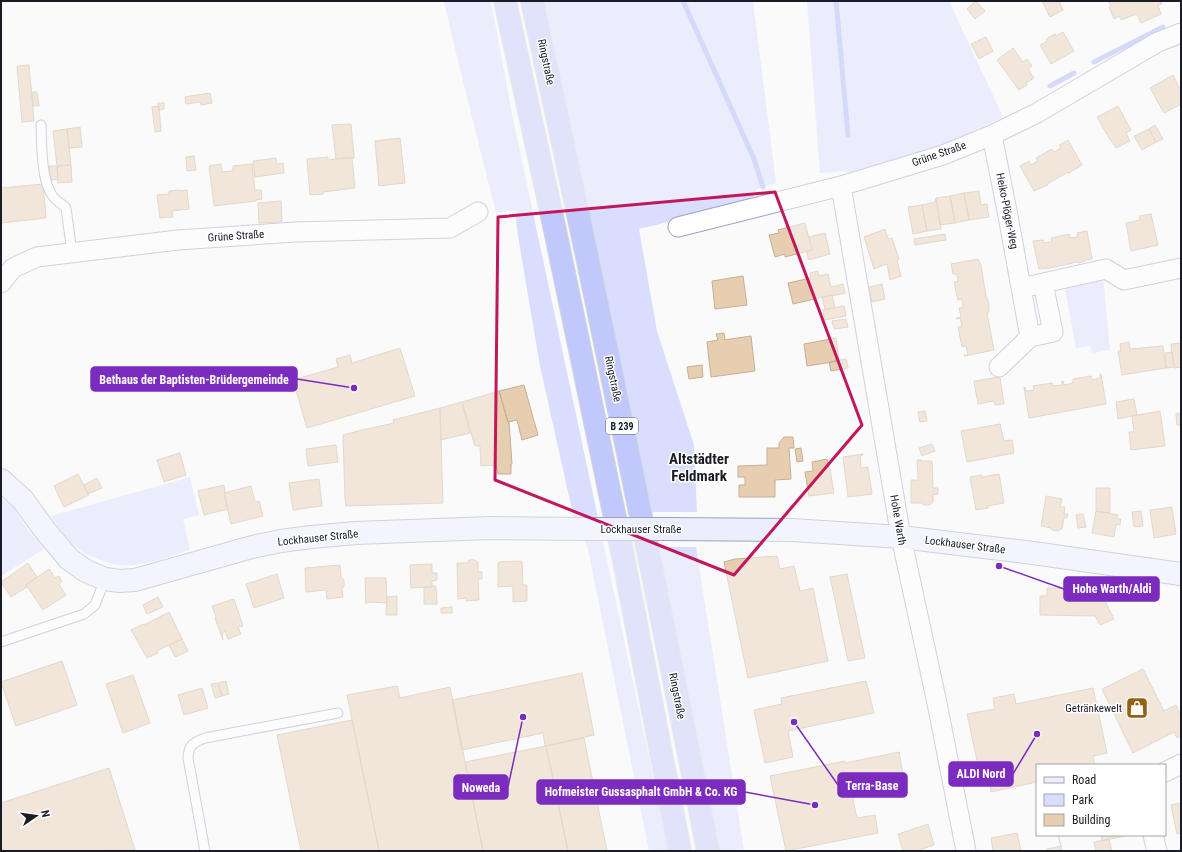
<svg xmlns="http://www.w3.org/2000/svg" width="1182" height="852" viewBox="0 0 1182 852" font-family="'Roboto Condensed',sans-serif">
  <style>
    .green { fill: #d9deff }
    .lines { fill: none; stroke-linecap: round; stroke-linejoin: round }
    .stream { stroke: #a9b2fb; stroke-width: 5 }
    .building { fill: #e7ceb1; stroke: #c7af93 }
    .lane-casing { stroke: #9ca1c2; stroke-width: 11 }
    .street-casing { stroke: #9ca1c2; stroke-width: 21 }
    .secondary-casing { stroke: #9ca1c2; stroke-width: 24 }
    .highway-casing { stroke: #d6d6d8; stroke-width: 24 }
    .lane { stroke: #fff; stroke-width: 9 }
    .street { stroke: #fff; stroke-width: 19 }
    .secondary { stroke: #eceefe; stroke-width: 22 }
    .highway { stroke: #c1c8fb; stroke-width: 22 }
    .secondary-bridge-casing { stroke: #9ca1c2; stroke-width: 24; stroke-linecap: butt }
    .secondary-bridge { stroke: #eceefe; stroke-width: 22 }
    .marked { fill: none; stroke: #c2185b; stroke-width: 3; stroke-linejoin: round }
    .labels { text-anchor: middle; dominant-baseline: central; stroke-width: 3; stroke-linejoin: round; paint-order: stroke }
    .shield { fill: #fff; stroke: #5e5f68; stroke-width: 1 }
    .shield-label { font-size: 10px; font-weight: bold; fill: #191b27 }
    .street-label { font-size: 11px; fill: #191b27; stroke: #fff }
    .poi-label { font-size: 11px; fill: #191b27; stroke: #fff; text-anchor: end }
    .district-label { font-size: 15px; font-weight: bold; fill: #191b27; stroke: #fff }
    .leader { fill: none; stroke: #7b2cbf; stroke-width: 1.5 }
    .callout-dot { fill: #7b2cbf; stroke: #fff; stroke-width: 1.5 }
    .callout { fill: #7b2cbf; stroke: #7b2cbf; stroke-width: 1.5 }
    .callout-label { font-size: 12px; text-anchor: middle; font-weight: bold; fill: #fff }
  </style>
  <rect width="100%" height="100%" fill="#fafafa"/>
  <path class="green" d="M444,1H491L512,114L669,851H649L588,549L572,510L540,366L518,236L515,210L496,213L457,57Z
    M544,1H753L776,183L757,189L750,202L639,229L657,331L694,445L697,512H651Z
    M807,1H949L1003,117L945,145L852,174L843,171L820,173Z
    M1103,276L1110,350L1092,353L1090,346L1076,348L1064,284Z
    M190,477L199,515L183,519L190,550C157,560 129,574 95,558C87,555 78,550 72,543C64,535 58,525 51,516Z
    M1,498L14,508L28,530L44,549L1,576Z
    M658,547H696L744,851H719Z"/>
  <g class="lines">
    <path class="stream" d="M683,1L754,159L763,187
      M836,1L848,135
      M1094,62L1163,27
      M1050,86L1074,73"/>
  </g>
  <path class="building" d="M976,1L985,11L975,19L967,9Z
    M1042,1H1059L1063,10L1050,17Z
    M1109,1H1160L1162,4L1158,5L1161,14L1141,23L1137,14L1121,20L1119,16L1114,19L1109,7L1111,6Z
    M1063,32L1074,51L1051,64L1040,45L1047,41L1046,39L1055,34L1056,36Z
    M986,37L993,51L979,59L971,44Z
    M1013,48L1023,62L1027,59L1032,66L1028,69L1034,78L1026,83L1027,85L1019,90L997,60Z
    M29,65L34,121L22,122L17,66Z
    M1173,75L1181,91V104L1164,113L1150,88Z
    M32,92H37L39,106H33Z
    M210,93L212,103L201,105L200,102L186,104L185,97Z
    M158,103H164V109L159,110Z
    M159,106L161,131L155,132L152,107Z
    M1118,106L1131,130L1126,133L1130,141L1116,148L1112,141H1111L1097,117Z
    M351,124L354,158L336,159L332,125Z
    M1155,125L1163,139L1156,142L1149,129Z
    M80,127L82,147L69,148L67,129Z
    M67,129L71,165L57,166L53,131Z
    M1149,129L1156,142L1142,150L1134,136Z
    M400,138L405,183L379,186L375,141Z
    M1068,140L1082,165L1069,173L1068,172L1047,184L1048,185L1034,191L1020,166L1029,161L1031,165L1038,161L1036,158L1052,149L1054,152L1061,148L1059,145Z
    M194,156L196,170L187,171L186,157Z
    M328,157V160L352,157L355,188L323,192V194L310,195L307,159Z
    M276,158L277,164L283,163L284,173L255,177L253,161Z
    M221,164L222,172L233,171V166L252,164L255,190H261L262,199L256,200V201L214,206L209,166Z
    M71,165L72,182L58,183L57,166Z
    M49,166H57L58,179L51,180Z
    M43,184L46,218L1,223V188Z
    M180,190V191L187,190L189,209L172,211L173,217L160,218L157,195L169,194V191Z
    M979,191L981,205L987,204L989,217L969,220L964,193Z
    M964,193L969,220L955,223L950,196Z
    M950,196L955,223L940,225L936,198Z
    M936,198L941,229L927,231L922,205L935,202V199Z
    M281,201L282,220L281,222L259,223L258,203Z
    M922,205L927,231L913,234L908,207Z
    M1151,214L1158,245L1131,251L1126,223L1140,220L1139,216Z
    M805,223L812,250L785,257V254L775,257L769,235L779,233L778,230Z
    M885,229L888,239L892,238L899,259L897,260L901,276L890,280L887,264L874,269L864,237Z
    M1087,231L1092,259L1085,260V261L1078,263L1077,262L1046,269V268L1039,269L1033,241L1043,240L1044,243L1052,242L1051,238L1069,234L1070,238L1078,237L1077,233Z
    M825,233L830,254L809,260L806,251L812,250L809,237Z
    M945,234L946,240L915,245L914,239Z
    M978,259L981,265L986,297H987L989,305V312L987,313L994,350L964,356V355H968L966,346L962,347L958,327L962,326L960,318L957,319L956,318L961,317L959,308L963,307L962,299L958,300L954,282L958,281L957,274H953L951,264Z
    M818,271L819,276L828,274L831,287L843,284L845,293L832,296V295L793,304L788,283L811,278L810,273Z
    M743,276L747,305L715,309L712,281Z
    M882,284L885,299L872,302L869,287Z
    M832,295L835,308L825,309L822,297Z
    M844,306L846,316L825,320L823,310Z
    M846,319L848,327L834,329L832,321Z
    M724,333L725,339L724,340L751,336L755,371L711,377L707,342L718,340L716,334Z
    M836,338L839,361L807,366L804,344Z
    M1129,342L1130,349L1163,346L1166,368L1122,375L1118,351H1121L1120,344Z
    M1181,343V367L1174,368L1171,344Z
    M400,348L415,396L307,428L293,380L338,367L336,359L350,355L352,363Z
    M1172,352L1174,367L1166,368L1165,353Z
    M846,359L848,368L831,371L829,362Z
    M702,365L703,377L689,379L687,367Z
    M1100,374H1101L1106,404L1029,418L1024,387H1025L1026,391L1034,390L1033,386L1052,383L1053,386L1062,385V381H1063L1064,385L1073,383V379L1091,376L1092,380L1100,378Z
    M1000,377L1004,404L995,405L994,401L978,404L974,381Z
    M524,385L538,435L522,440L517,420L508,422L499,391Z
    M499,391L508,422H509L512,464H511V474H498L496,465L481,466L480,446H475L462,402Z
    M1134,399L1137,415L1118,419L1116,402Z
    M462,402L470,433L441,440L440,408Z
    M440,408L443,503L346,506L345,498L343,435L362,430L394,423L393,420Z
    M925,411L927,421L920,422L918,412Z
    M1160,411L1165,446L1131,450L1129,432H1134L1132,416Z
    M1181,413V431L1180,425H1177L1176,414Z
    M1000,424L1004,441L1012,440L1014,453L967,462L961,431Z
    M784,437H793L794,448H789L791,479L775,480V497H739V485H745V477H738V466L767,465V448H779V443Z
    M932,444L935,451L922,456L919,448Z
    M336,445L338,462L308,466L306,449Z
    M801,448L803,461L797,462L795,449Z
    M180,453L186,475L164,482L157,460Z
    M863,454V455L860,456L861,468L868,467L872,494L848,497L843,457Z
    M827,459L829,469H830L834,493L809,496L805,472L813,471L812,462Z
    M917,460H921V461H932L933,488H938V494L933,495V502L930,505H924L922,503H911V480H918Z
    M78,474L89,495L64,507L54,486Z
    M999,474L1004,503L988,506V508L976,510L970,477L982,475V477Z
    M97,478L102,488L88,494L84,485Z
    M319,479L322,506L293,510L289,483Z
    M224,485L225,492L224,493L228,509L204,515L198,491Z
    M251,486L255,502L259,501L263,516L231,524L224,493Z
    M1096,488H1110V513L1096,511Z
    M1046,496L1062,499L1060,507H1065L1064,514H1068L1067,518H1064L1062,529H1060L1058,531L1052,530L1051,528L1041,526Z
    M1172,507L1176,534L1154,538L1150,510Z
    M1096,511L1118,515L1117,519H1121L1120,525L1116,524L1114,537L1092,533Z
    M1141,511L1143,526L1134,527L1132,512Z
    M1083,514L1086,527L1078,528L1076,515Z
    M777,556L780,569L794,566L800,591L813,588L828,661L748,678L724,562L735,559Z
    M469,560H474L478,562V572H482V579H478L479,600L466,601V598L458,599L457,563H467Z
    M522,561L523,585H527V601L513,602V586L498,587V562Z
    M28,563L37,577L26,585L27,587L11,597L1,582Z
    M432,564V573H437V580L432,581V587L411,588L410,565Z
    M340,565L341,577L344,580V586L342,589L343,597L327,599L326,590L306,592L305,568Z
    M49,569L55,578L59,576L62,581L59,584L66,595L43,610L26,585Z
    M277,574L284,598L254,608L246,584Z
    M847,574L865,658L848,661L830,577Z
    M365,578H386L387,603L367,602L366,604Z
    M433,586H436L437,604H424V587Z
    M1047,588L1096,589V594L1102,595L1114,619L1100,625L1095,616L1040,615V596H1047Z
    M397,596V615H386L387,597Z
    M158,597L163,607L147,614L143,605Z
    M234,599L243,626L238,627L241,634L228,639L225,631L222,633L223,640L215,618L216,617L212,606Z
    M452,607V613H441V608Z
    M169,612L182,639L157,651L158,653L147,658L131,630L143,624L144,625Z
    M182,639L188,651L175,657L169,645Z
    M62,661L77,705L16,726L1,682Z
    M1143,669L1164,711L1176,705L1181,716V736L1177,738L1174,732L1133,753L1102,689Z
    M582,673L594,735L545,746L543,733L462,750L452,700Z
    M133,675L150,723L123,733L106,684Z
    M226,681L229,694L222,696L218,683Z
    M866,681L874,713L788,731L793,757L765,763L754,710L782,704L781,698Z
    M218,683L222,696L215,698L211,684Z
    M397,686L400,698L450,687L483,851H379L347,695Z
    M202,688L208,708L184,715L178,695Z
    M1093,688L1107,753L1093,756L1095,765H1037V782L991,792L989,778L981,779L967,714L995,709L993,698L1014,694L1016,704Z
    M352,720L379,851H301L277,735Z
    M584,738L607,851H568L546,746Z
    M546,746L568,851H483L465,762Z
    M899,752L905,784L852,795L857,818L875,815L878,833L786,851L770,776L845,761V763Z
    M109,768L135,850L1,851V803Z
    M1181,803V833L1177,834L1171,805Z
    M928,824L934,845L917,851H903L898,834Z
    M1017,833L1021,851H993L991,838Z
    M1058,835L1062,851H1048L1047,849L1061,846Z
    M1101,835H1129L1102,841Z
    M1109,839L1112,851H1096L1094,842Z"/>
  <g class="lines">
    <g class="lane-casing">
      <path id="lane" d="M41,125C42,145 41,179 52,195C55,200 62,204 66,208L72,253
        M1,642L84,614L95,605L105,579
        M205,851L188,758C189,744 193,743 205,738L338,713"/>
    </g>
    <g class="street-casing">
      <path id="street" d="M992,135L1008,216L1030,337L1053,332L1043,283
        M841,186L901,537L937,703L966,851
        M678,227L841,186L943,155L992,135L1037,113L1158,42L1181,33
        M1,283L13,268L37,257L178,240L295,232L450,228L478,212
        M1030,286L1106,269L1124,280L1181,268
        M999,367L1030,337
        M1165,772L1181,764
        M1153,835L1157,851"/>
    </g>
    <g class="secondary-casing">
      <path id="secondary" d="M1,480L23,500L44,529L69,559L86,571L105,579L120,581L135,580L252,547L281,541L311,537L356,533L490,528L590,529
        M665,529L792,530L901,537L1033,553L1181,574"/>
    </g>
    <g class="highway-casing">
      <path id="highway" d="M505,1L555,230L624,561L680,851
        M532,1C594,284 652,567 708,851"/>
    </g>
    <use href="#lane" class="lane"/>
    <use href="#street" class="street"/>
    <use href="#secondary" class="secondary"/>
    <use href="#highway" class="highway"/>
    <g class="secondary-bridge-casing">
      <path id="secondary-bridge" d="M590,529H665"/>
    </g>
    <use href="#secondary-bridge" class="secondary-bridge"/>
  </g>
  <path d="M0 0H1182V852H0ZM775,192L862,425L734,575L495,480L498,217Z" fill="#fafafa" fill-opacity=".55" fill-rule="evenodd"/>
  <path class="marked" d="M775,192L862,425L734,575L495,480L498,217Z"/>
  <defs>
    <g id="shop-square" transform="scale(1.15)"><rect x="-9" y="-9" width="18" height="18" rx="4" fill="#946114" stroke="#fff"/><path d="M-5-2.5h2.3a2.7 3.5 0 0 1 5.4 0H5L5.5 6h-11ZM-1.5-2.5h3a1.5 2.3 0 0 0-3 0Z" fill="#fff"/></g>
  </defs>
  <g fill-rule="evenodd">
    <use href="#shop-square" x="1137" y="708"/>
  </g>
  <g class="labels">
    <rect class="shield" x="606" y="418" width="32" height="16" rx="3"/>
    <g class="shield-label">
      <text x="622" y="426">B 239</text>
    </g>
    <g class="street-label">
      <text transform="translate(546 62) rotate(78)">Ringstraße</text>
      <text transform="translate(939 154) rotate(-19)">Grüne Straße</text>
      <text transform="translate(1007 211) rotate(79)">Heiko-Plöger-Weg</text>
      <text transform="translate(236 236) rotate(-4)">Grüne Straße</text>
      <text transform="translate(613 379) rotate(78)">Ringstraße</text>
      <text transform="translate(898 520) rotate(80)">Hohe Warth</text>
      <text x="641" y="529">Lockhauser Straße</text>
      <text transform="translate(318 538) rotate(-6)">Lockhauser Straße</text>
      <text transform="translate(965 545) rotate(7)">Lockhauser Straße</text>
      <text transform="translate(677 696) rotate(79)">Ringstraße</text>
    </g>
    <g class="poi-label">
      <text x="1122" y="708">Getränkewelt</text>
    </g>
    <g class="district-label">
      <text x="699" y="459">Altstädter<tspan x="699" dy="17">Feldmark</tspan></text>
    </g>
  </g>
  <path class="leader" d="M354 388L297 379M999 566L1064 589M1037 734L1013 774M794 722L838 785M523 717L508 787M815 805L745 792"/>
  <g class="callout-dot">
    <circle cx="354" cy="388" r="4"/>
    <circle cx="999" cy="566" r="4"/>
    <circle cx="1037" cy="734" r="4"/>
    <circle cx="794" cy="722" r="4"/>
    <circle cx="523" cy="717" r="4"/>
    <circle cx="815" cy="805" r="4"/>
  </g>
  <g class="callout">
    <rect x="91" y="367" width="206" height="24" rx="4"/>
    <rect x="1064" y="577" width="95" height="24" rx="4"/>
    <rect x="949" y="762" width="64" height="24" rx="4"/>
    <rect x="838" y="773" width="69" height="24" rx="4"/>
    <rect x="454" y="775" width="54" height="24" rx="4"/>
    <rect x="537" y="780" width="208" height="24" rx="4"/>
  </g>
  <g class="callout-label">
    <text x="194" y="384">Bethaus der Baptisten-Brüdergemeinde</text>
    <text x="1112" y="593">Hohe Warth/Aldi</text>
    <text x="981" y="778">ALDI Nord</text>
    <text x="872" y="790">Terra-Base</text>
    <text x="481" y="792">Noweda</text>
    <text x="641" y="796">Hofmeister Gussasphalt GmbH &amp; Co. KG</text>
  </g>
  <rect width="1182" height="852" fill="none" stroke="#191b27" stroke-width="4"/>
  <rect x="1036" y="764" width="130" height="72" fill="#ffffff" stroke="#a3a4a9"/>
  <rect x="1044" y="777" width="20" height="6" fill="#eceefe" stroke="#a3a4a9"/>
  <text x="1072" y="784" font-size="12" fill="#191b27">Road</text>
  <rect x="1044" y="794" width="20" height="12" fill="#d9deff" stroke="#a3a4a9"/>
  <text x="1072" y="804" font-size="12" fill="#191b27">Park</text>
  <rect x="1044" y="814" width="20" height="12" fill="#e7ceb1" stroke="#a3a4a9"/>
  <text x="1072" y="824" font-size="12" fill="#191b27">Building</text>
  <g transform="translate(36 816) rotate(77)" stroke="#ffffff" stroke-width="3" paint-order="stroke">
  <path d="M0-3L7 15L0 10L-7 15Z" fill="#191b27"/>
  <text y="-6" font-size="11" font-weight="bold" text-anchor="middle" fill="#191b27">N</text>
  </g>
</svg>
